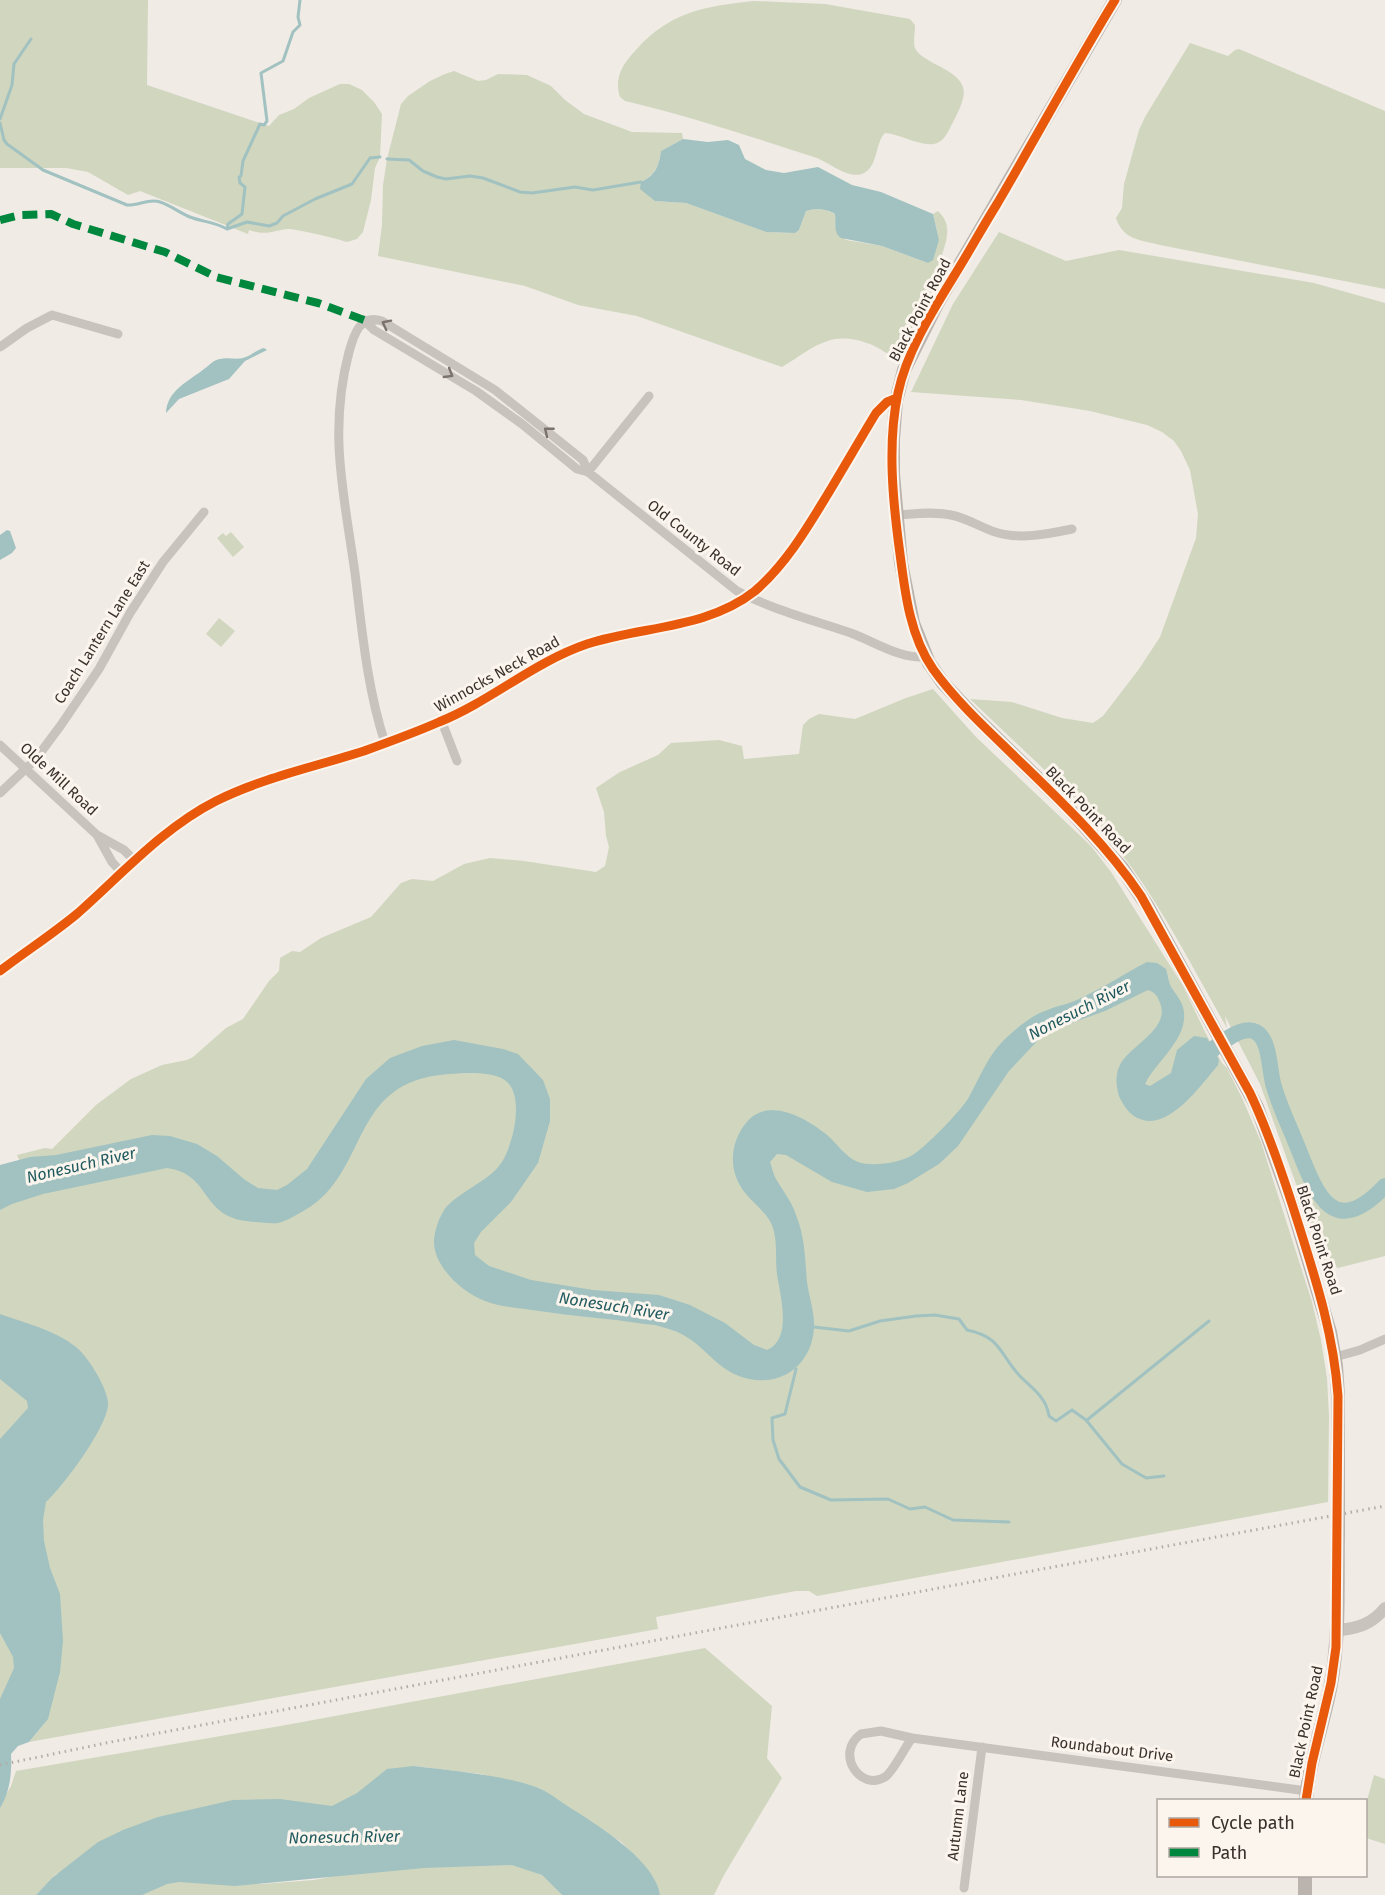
<svg xmlns="http://www.w3.org/2000/svg" width="1385" height="1895" viewBox="0 0 1385 1895" font-family="'Fira Sans',sans-serif">
  <style>
    .green { fill: #d1d6bf }
    .water { fill: #a1c2c1 }
    .lines { fill: none; stroke-linecap: round; stroke-linejoin: round }
    .stream { stroke: #a1c2c1; stroke-width: 3 }
    .river { stroke: #a1c2c1; stroke-width: 16 }
    .minor { stroke: #c9c3be; stroke-width: 9 }
    .tertiary { stroke: #c9c3be; stroke-width: 12 }
    .secondary { stroke: #bab3ae; stroke-width: 14 }
    .rail { stroke: #b1aca8; stroke-width: 3; stroke-dasharray: 1.5 4.5; stroke-linecap: butt }
    .secondary-bridge { stroke: #bab3ae; stroke-width: 14 }
    .quiet { stroke: #00873e; stroke-width: 8; stroke-dasharray: 15 8; stroke-linecap: butt }
    .cycleway-casing { stroke: #fbf5ee; stroke-width: 13 }
    .cycleway { stroke: #e8590c; stroke-width: 9 }
    .oneway { stroke: #7b726d }
    .labels { text-anchor: middle; dominant-baseline: central; stroke-width: 6; stroke-linejoin: round; paint-order: stroke }
    .street-label { font-size: 15px; fill: #3b302b; stroke: #fbf5ee }
    .water-label { font-size: 16px; font-style: italic; fill: #1f5a5e; stroke: #fbf5ee }
  </style>
  <rect width="100%" height="100%" fill="#f0ebe5"/>
  <path class="green" d="M0,0H148L147,85L269,126L279,115L294,109L309,98L340,84H349L362,90L374,102L382,114L380,157L375,168L371,200L363,232L357,239L347,242C339,239 294,228 287,229C271,231 266,236 249,230L248,234L140,191L128,195L88,172L66,168H0Z
    M754,1L825,4L910,19L915,25C915,32 913,42 915,48C918,55 927,59 933,63C970,81 970,90 952,124C948,132 944,142 934,144C918,146 901,134 885,133C875,143 878,166 864,173C849,181 828,161 814,157C752,137 689,116 625,101L620,97C614,78 622,65 635,51C669,12 705,6 754,1Z
    M1190,43L1228,56L1235,50L1239,49L1385,111V289L1160,245C1141,240 1123,240 1116,218L1122,208L1124,184L1139,130L1145,117Z
    M454,71L478,81L486,80L498,74L527,75L551,86L565,100L584,114L632,132L682,133L683,139L661,151C659,167 655,174 641,182L655,201L686,203L766,232L795,233L799,230L806,211C814,208 827,209 835,214V227L846,240L882,246L928,263L939,240L933,214L938,211C956,228 943,246 939,266C938,270 939,275 939,280L896,356C888,356 879,347 870,344C830,329 815,347 782,367L637,316L578,305L525,286L378,256L382,225L383,185L387,159L401,104L408,96L430,81L445,74Z
    M999,232L1066,261L1119,250L1314,283L1385,303V1256L1338,1268L1323,1259L1260,1084L1225,1016L1227,1028C1196,974 1168,918 1132,868C1116,846 1096,826 1077,806L1080,805L1073,797L970,699L1012,702L1062,718L1093,723L1103,716L1139,669L1160,637L1196,538L1198,514L1190,470L1181,451L1174,441L1162,432L1147,425L1090,411L1021,400L911,392L953,304Z
    M231,532L244,547L233,557L217,538L223,533L226,536Z
    M219,618L235,631L221,647L206,634Z
    M933,689L976,737L1091,846L1111,872L1183,986L1205,1032L1222,1063L1227,1068L1242,1098L1261,1142L1312,1302L1321,1340L1327,1378L1329,1416L1328,1502L817,1596L809,1591H796L656,1617L658,1629L29,1742L44,1724L46,1559L41,1523V1511L58,1479L0,1316V1206L34,1194L17,1155L45,1148L52,1149L96,1105L131,1079L162,1065L187,1060L193,1057L226,1028L243,1019L269,981L279,971L280,958L292,951L300,952L321,938L371,917L401,883L412,879L433,881L464,864L490,858L524,861L596,872L605,866L609,847L606,836L604,812L596,788L620,772L658,755L671,743L719,740L742,746L744,759L799,754L803,725L809,719L819,714L855,719L906,698Z
    M0,1373L33,1402L0,1449Z
    M0,1632L14,1658L16,1666L0,1702Z
    M705,1648L772,1706L767,1758L782,1778L724,1875L714,1895H660L653,1877L637,1858L621,1842L541,1789L481,1774L414,1766L344,1804L56,1874L36,1895H0V1805L11,1786L16,1771L286,1725Z
    M1374,1775L1385,1779V1844L1366,1838V1804Z
    M518,1864L542,1875L562,1895H115L151,1877L261,1884L314,1880L390,1866Z"/>
  <path class="water" d="M683,139L708,142L728,140L739,145L745,159L766,170L784,173L818,167L852,185L881,192L933,214L939,240L933,260L928,263L882,246L841,238C833,232 836,223 835,214C828,209 814,208 806,211L799,230L795,233L766,232L686,203L655,201L640,189L641,182C655,175 659,167 661,151Z
    M264,348L267,350L245,361L229,379L179,399L166,413C167,390 189,381 204,369C210,365 213,360 220,359C228,357 236,360 243,358C251,356 256,350 264,348Z
    M7,530L10,531L16,548L12,553L0,560V535Z
    M1147,962L1157,963L1166,969C1168,975 1168,981 1171,987C1175,993 1181,1000 1183,1007C1191,1037 1157,1060 1145,1084L1150,1086L1171,1073L1177,1050L1194,1036L1207,1038L1219,1060L1218,1065C1202,1084 1169,1131 1140,1119C1130,1116 1123,1105 1119,1096C1116,1086 1115,1074 1120,1065C1129,1046 1171,1029 1160,1003C1158,997 1155,992 1148,990L1105,1011L1052,1030L1041,1037L1009,1071L958,1146L939,1164L908,1183L894,1189L867,1192L832,1182L786,1155L777,1154L770,1162C772,1167 773,1174 776,1179C783,1191 792,1202 796,1215C805,1237 805,1259 807,1282C809,1297 815,1313 814,1328C812,1363 784,1386 749,1379C718,1372 709,1350 685,1336C676,1330 665,1328 655,1325C638,1324 622,1320 606,1319C578,1316 551,1313 525,1309C511,1307 497,1306 485,1301C463,1293 434,1267 434,1242C434,1233 438,1220 443,1212C451,1196 487,1182 499,1166C513,1149 527,1092 503,1079C488,1071 466,1073 449,1074C344,1081 373,1177 298,1214C291,1218 286,1221 278,1223C270,1224 263,1222 255,1222C248,1221 240,1221 233,1218C202,1207 206,1173 167,1168L43,1194L12,1204L0,1210V1165L30,1157L56,1155L152,1135L170,1136L197,1144L217,1156L245,1180L258,1188L277,1190L287,1185L307,1169L366,1079L390,1058L422,1046L454,1040L503,1049L518,1054L543,1080L550,1099V1121L538,1163L511,1202L481,1232L474,1243L475,1255L489,1266L531,1280L593,1290L659,1295L690,1305L725,1323L754,1345L767,1350C793,1339 780,1295 777,1274C775,1258 778,1241 772,1225C767,1213 754,1204 746,1194C728,1173 729,1144 746,1123C768,1096 806,1118 827,1135C837,1143 845,1157 858,1162C872,1167 898,1163 911,1156C925,1148 961,1111 969,1097C980,1077 987,1057 1004,1040C1016,1029 1030,1016 1045,1011C1058,1005 1071,1004 1083,997C1105,987 1125,973 1147,962Z
    M0,1314C25,1323 55,1330 76,1347C88,1356 110,1392 108,1406C105,1430 64,1485 46,1502L43,1520L44,1541L50,1568L60,1594L63,1641L60,1672L48,1719L29,1742L18,1746L11,1754C12,1773 10,1792 0,1808V1699L14,1668L13,1657L0,1633V1439L28,1408L27,1401L0,1379Z
    M414,1766C454,1771 495,1774 533,1786C546,1790 557,1799 569,1807C596,1824 656,1861 660,1895H562L542,1875L512,1865L424,1868L235,1886L179,1882L167,1884L142,1895H36L52,1878L98,1842L123,1830L158,1817L233,1800L280,1799L332,1806L357,1793L387,1769Z"/>
  <g class="lines">
    <path class="stream" d="M0,119L12,85L14,64L31,39
      M0,123L4,140L7,144L43,170L127,205C138,206 149,198 160,202C170,205 180,213 190,217C203,222 215,222 227,229L247,222L269,226L277,223L283,216L315,199L352,184L370,158L380,157
      M387,159L409,160L423,171L437,177L446,179L470,176L483,178L520,192L532,193L575,187L593,190L641,182
      M227,229L228,224L242,214L245,187L240,183L239,177L241,176L243,161L260,124L264,125L267,121L261,73L283,61L293,32L300,25L298,17L300,0
      M814,1327L849,1331L880,1321L916,1316L935,1315L959,1319L967,1330C1001,1337 999,1353 1019,1375C1032,1389 1046,1396 1049,1416L1056,1421L1072,1410L1086,1420L1122,1464L1146,1478L1164,1476
      M796,1369L785,1414L772,1418L773,1440L779,1459L800,1487L831,1500L888,1499L910,1509L925,1507L953,1520L1009,1522
      M1087,1420L1209,1321"/>
    <path class="river" d="M1198,1063C1209,1052 1240,1023 1256,1032C1270,1040 1269,1068 1273,1083C1278,1103 1288,1123 1296,1143C1315,1190 1331,1243 1385,1186"/>
    <path class="minor" d="M364,320L374,330L476,391L522,424L577,469L588,472L737,591C773,610 813,620 851,633C875,642 900,659 926,657
      M0,347L27,328L52,315L118,334
      M588,472L649,396
      M896,515C914,514 933,511 951,515C967,518 980,527 995,532C1019,540 1048,534 1072,529
      M442,722L457,761
      M385,743C367,688 362,630 355,573C344,494 328,432 349,352C354,334 360,314 382,321L495,390L583,460L588,472
      M0,745L97,835L124,850L135,861
      M0,793L35,760L61,725L99,669L130,613L163,562L204,512
      M97,835L112,862L122,873
      M0,971C26,951 53,934 78,913C122,874 163,828 216,801C262,778 314,767 364,751C389,742 414,733 439,722C491,701 534,662 587,644C642,626 707,629 755,591C785,565 806,530 826,497C843,469 859,441 876,413L887,402L897,398
      M1335,1357L1360,1350L1385,1339
      M881,1731L912,1738C905,1747 893,1772 885,1777C861,1792 834,1754 861,1734Z
      M912,1738L1307,1791
      M964,1888L982,1747"/>
    <path class="tertiary" d="M1337,1630C1357,1629 1372,1624 1385,1608"/>
    <path class="secondary" d="M1115,0L937,304L904,370L896,401L893,439V474L901,563L913,623L929,663L943,683L972,714L1069,809L1122,868L1148,907L1257,1107L1292,1205L1330,1332L1336,1366L1338,1396V1499
      M1306,1800C1309,1761 1324,1723 1331,1684C1340,1634 1337,1583 1338,1532
      M1305,1876V1895"/>
    <path class="rail" d="M0,1765L111,1742L727,1627L1385,1506"/>
    <path class="secondary-bridge" d="M1338,1532V1499"/>
    <path class="quiet" d="M0,220L20,215L51,214L73,224L165,252L216,277L318,303L364,320"/>
    <g class="cycleway-casing">
      <path id="cycleway" d="M1115,0C1074,67 1037,136 997,204C982,228 969,252 954,276C932,312 907,351 898,393C887,444 893,503 900,554C905,593 910,636 933,669C953,697 979,722 1004,746C1052,793 1103,839 1141,896L1250,1093C1270,1135 1285,1181 1299,1226C1317,1283 1334,1337 1338,1396L1336,1647L1331,1683L1312,1763L1306,1800
        M0,971C26,951 53,934 78,913C122,874 163,828 216,801C262,778 314,767 364,751C389,742 414,733 439,722C491,701 534,662 587,644C642,626 707,629 755,591C785,565 806,530 826,497C843,469 859,441 876,413L887,402L897,398"/>
    </g>
    <use href="#cycleway" class="cycleway"/>
  </g>
  <defs><path id="oneway-chevron" d="M-2-3.5L2.5 0L-2 3.5" fill="none" stroke-width="1.6" stroke-linecap="round" stroke-linejoin="round" transform="scale(1.5)"/></defs>
  <g class="oneway">
    <use href="#oneway-chevron" transform="translate(386 324) rotate(-153)"/>
    <use href="#oneway-chevron" transform="translate(449 374) rotate(31)"/>
    <use href="#oneway-chevron" transform="translate(548 431) rotate(-141)"/>
  </g>
  <g class="labels">
    <g class="street-label">
      <text transform="translate(920 310) rotate(-62)">Black Point Road</text>
      <text transform="translate(694 538) rotate(38)">Old County Road</text>
      <text transform="translate(102 632) rotate(-58)">Coach Lantern Lane East</text>
      <text transform="translate(497 674) rotate(-29)">Winnocks Neck Road</text>
      <text transform="translate(59 779) rotate(43)">Olde Mill Road</text>
      <text transform="translate(1088 810) rotate(46)">Black Point Road</text>
      <text transform="translate(1319 1240) rotate(72)">Black Point Road</text>
      <text transform="translate(1306 1722) rotate(-78)">Black Point Road</text>
      <text transform="translate(1112 1749) rotate(7)">Roundabout Drive</text>
      <text transform="translate(958 1816) rotate(-83)">Autumn Lane</text>
    </g>
    <g class="water-label">
      <text transform="translate(1079 1010) rotate(-27)">Nonesuch River</text>
      <text transform="translate(81 1165) rotate(-13)">Nonesuch River</text>
      <text transform="translate(614 1306) rotate(9)">Nonesuch River</text>
      <text transform="translate(344 1837) rotate(-1)">Nonesuch River</text>
    </g>
  </g>
  <rect x="1157" y="1799" width="210" height="78" fill="#fbf5ee" stroke="#aea6a0" stroke-width="1.5"/>
  <rect x="1169" y="1818" width="30" height="9" fill="#e8590c" stroke="#aea6a0" stroke-width="1.5"/>
  <text x="1211" y="1829" font-size="18" fill="#3b302b">Cycle path</text>
  <rect x="1169" y="1848" width="30" height="9" fill="#00873e" stroke="#aea6a0" stroke-width="1.5"/>
  <text x="1211" y="1859" font-size="18" fill="#3b302b">Path</text>
</svg>
